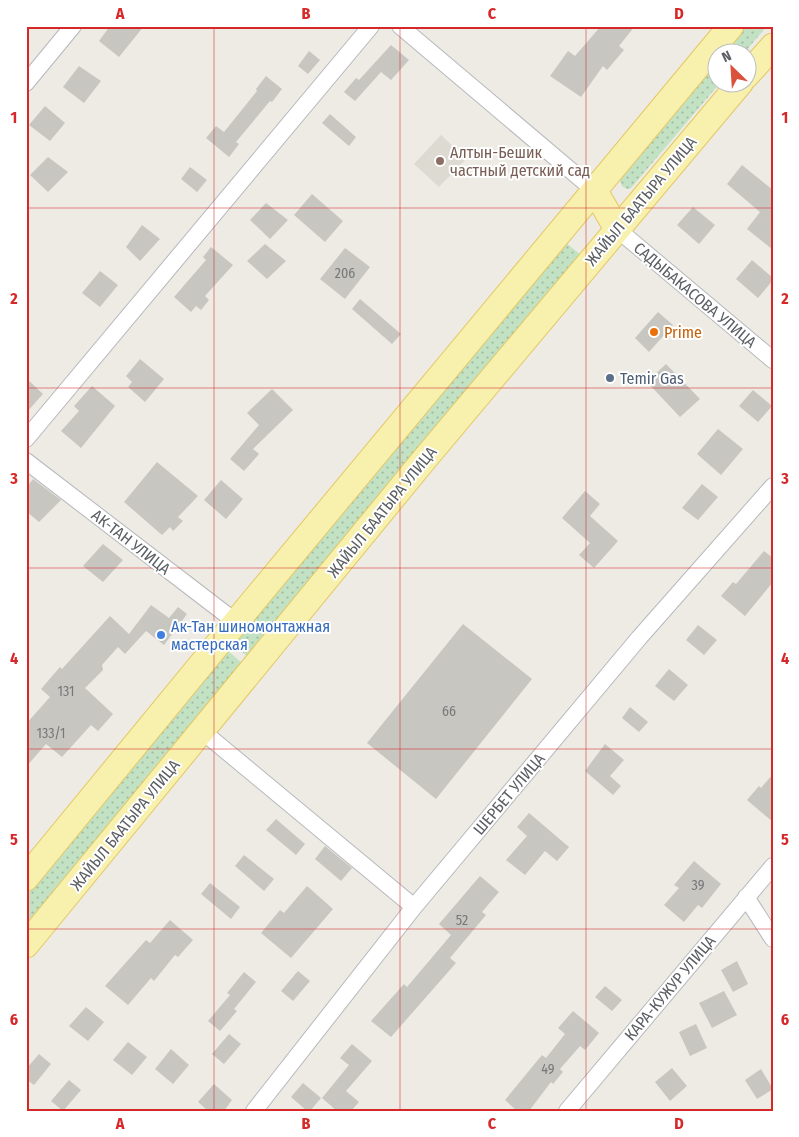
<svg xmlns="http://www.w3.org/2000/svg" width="799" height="1137" viewBox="0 0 799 1137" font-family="'Fira Sans Condensed',sans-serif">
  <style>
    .education { fill: #dcdad1 }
    .grass { fill: url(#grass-dots) }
    .building { fill: #c8c6c0 }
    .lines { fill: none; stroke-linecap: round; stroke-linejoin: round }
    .street-casing { stroke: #b6b8bc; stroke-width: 18 }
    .primary-casing { stroke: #e5c764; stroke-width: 27 }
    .street { stroke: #fff; stroke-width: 16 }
    .primary { stroke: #f8f0ad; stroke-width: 25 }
    .grid { fill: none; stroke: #d62828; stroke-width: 1; stroke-opacity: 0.55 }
    .education-dot { fill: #8d6e63; stroke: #fff; stroke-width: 2 }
    .food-dot { fill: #e8710a; stroke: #fff; stroke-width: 2 }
    .service-dot { fill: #5c6f8a; stroke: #fff; stroke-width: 2 }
    .shop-dot { fill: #3f7fe0; stroke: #fff; stroke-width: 2 }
    .labels { text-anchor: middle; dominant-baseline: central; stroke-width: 4; stroke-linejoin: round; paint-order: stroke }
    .number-label { font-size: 14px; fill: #76787a }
    .education-label { font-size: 16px; fill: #785e54; stroke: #fff; text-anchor: start }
    .street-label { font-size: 16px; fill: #5b5e62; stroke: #fff }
    .food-label { font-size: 16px; fill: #c56008; stroke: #fff; text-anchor: start }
    .service-label { font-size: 16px; fill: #4e5e75; stroke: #fff; text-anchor: start }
    .shop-label { font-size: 16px; fill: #366cbe; stroke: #fff; text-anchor: start }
    .neatline { fill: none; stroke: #d62828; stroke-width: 2 }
    .grid-label { font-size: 16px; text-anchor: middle; font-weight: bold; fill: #d62828 }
  </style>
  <defs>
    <pattern id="grass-dots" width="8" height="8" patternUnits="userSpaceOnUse" patternTransform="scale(1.25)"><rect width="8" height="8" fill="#c2e2c3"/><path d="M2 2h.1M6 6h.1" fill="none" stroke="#a1baa2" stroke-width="1.8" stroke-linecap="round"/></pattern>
  </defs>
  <rect width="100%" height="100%" fill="#edebe3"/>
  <path class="education" d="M441,135L466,159L439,187L414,164Z"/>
  <path class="grass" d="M744,26H767L745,52H723Z
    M716,60V82L720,83L631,188L627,189L622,186L620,181L622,174Z
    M565,242L581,255L247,656L233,644Z
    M228,651L242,663L26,925V895Z"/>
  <path class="building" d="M110,26H144L119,57L99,41Z
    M601,26H635L619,46L624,50L607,70L603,66L581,97L550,76L568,51L575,56Z
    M391,45L409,60L391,80L381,72L355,101L344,92L356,78L359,80Z
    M309,51L320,60L308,74L298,66Z
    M79,66L101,81L84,103L63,87Z
    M266,76L282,89L272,102L270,101L236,142L239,144L229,157L206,138L216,126L224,132L257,91L256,89Z
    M45,106L65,123L50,141L29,125Z
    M330,114L356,137L349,146L322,123Z
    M48,157L68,172L48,192L30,175Z
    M742,165L773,190V250L747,229L760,212L727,184Z
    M190,167L207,180L197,192L181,179Z
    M312,194L343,221L325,242L294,215Z
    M266,203L288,220L270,239L250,220Z
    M693,207L715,225L699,244L677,225Z
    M142,225L160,239L140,261L126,247Z
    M265,244L286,261L267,279L247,261Z
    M211,247L233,265L205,296L209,300L201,310L196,306L191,312L174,297L206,260L203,257Z
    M345,248L370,267L345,299L320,279Z
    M752,260L773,278V280L758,298L736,279Z
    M100,271L118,285L100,307L82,293Z
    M360,299L401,334L392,344L352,309Z
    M658,312L673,325L649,352L635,338Z
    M140,359L164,379L145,402L128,387L132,382L126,376Z
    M666,364L700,399L680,417L647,382Z
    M26,378L43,394L26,413Z
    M92,386L115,406L81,448L61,431L79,411L74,406Z
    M272,389L293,410L253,449L259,454L244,471L230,459L259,425L247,413Z
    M753,390L772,406L758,422L739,406Z
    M718,429L743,449L721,475L697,454Z
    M157,462L198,496L178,517L183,521L173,531L170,527L162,535L124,502Z
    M33,479L61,500L39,522L26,511V488Z
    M221,480L243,499L226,519L204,500Z
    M702,484L718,497L698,520L682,508Z
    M585,491L600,504L590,516L618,541L594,568L579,555L590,543L562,518Z
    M103,544L123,560L103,582L83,566Z
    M764,551L773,558V582L745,616L721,596L733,582L736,584Z
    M151,605L169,618L178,607L187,614L164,645L146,631L125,654L118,647L102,665L103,670L85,688L113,714L98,731L91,725L62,757L46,744L26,767V724L50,697L41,689L60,667L62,669L110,616L129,634Z
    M463,624L532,679L436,799L367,743Z
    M698,625L717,640L704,655L686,640Z
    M669,669L688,685L674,701L655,686Z
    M630,707L648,722L639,732L622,718Z
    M605,744L624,760L610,776L621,786L613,795L585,771Z
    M773,774V822L747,800L759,786L761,788Z
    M529,813L569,847L557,861L545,851L525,875L506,860L527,836L517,827Z
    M276,819L305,844L296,855L266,830Z
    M325,846L352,868L341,881L315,859Z
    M244,855L274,879L264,891L235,866Z
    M694,861L721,884L702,908L698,905L684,922L664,905L679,888L674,885Z
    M480,876L499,892L482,912L486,915L450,958L456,963L391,1037L371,1021L404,984L407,987L451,935L439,924Z
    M210,883L240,907L231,919L201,894Z
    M307,886L333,909L291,958L261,933L280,910L284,913Z
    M170,920L193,940L178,957L175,955L154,981L151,978L128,1005L105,986L146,940L150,943Z
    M737,961L748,984L733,992L721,970Z
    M298,971L310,981L293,1001L281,991Z
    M244,972L256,982L234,1009L237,1011L220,1031L208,1021L230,995L227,993Z
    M605,986L622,1000L612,1011L595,997Z
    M724,991L737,1015L712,1028L699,1003Z
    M86,1007L104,1022L88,1041L69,1026Z
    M573,1011L599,1033L585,1050L580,1046L560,1069L563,1072L553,1084L551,1082L529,1111H517L505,1100L542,1055L546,1058L565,1034L558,1028Z
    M696,1024L707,1048L690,1056L679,1032Z
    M229,1034L241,1044L224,1064L212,1054Z
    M128,1042L147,1057L132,1075L113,1060Z
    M352,1044L372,1061L346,1091L359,1102L351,1111H337L322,1098L349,1065L340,1058Z
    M171,1049L189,1065L173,1084L155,1069Z
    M39,1054L51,1064L34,1085L26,1079V1069Z
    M672,1068L687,1086L670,1101L655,1082Z
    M761,1069L773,1089L757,1099L745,1080Z
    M69,1080L81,1090L63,1111L51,1101Z
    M303,1083L321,1098L310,1111H307L291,1097Z
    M214,1084L232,1100L224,1111H208L198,1102Z"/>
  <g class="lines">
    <g class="street-casing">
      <path id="street" d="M400,26L595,191
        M26,83L73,26
        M617,229L773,360
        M26,439L371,26
        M26,461L236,622
        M202,731L414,907
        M746,897L773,939
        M254,1111L414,907L639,638L773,486
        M567,1111L773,866"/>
    </g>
    <g class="primary-casing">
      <path id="primary" d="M746,76L773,46
        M595,191L617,229
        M26,878L236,622L731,26
        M26,945L423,461L741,82"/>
    </g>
    <use href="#street" class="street"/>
    <use href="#primary" class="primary"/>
  </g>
  <path class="grid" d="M214,26V1111M400,26V1111M586,26V1111M26,208H773M26,388H773M26,568H773M26,749H773M26,929H773"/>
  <circle class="education-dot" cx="440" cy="161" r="5"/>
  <circle class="food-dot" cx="654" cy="332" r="5"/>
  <circle class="service-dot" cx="610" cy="378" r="5"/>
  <circle class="shop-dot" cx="161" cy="635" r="5"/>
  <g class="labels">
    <g class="number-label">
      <text x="345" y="273">206</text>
      <text x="66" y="691">131</text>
      <text x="449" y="711">66</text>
      <text x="51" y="733">133/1</text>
      <text x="698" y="885">39</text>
      <text x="462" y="920">52</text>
      <text x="548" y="1069">49</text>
    </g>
    <g class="education-label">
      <text x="450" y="152">Алтын-Бешик<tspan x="450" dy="18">частный детский сад</tspan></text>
    </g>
    <g class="street-label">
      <text transform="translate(641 201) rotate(-50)">ЖАЙЫЛ БААТЫРА УЛИЦА</text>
      <text transform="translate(695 295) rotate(40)">САДЫБАКАСОВА УЛИЦА</text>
      <text transform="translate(382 512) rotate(-51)">ЖАЙЫЛ БААТЫРА УЛИЦА</text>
      <text transform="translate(131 542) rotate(38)">АК-ТАН УЛИЦА</text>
      <text transform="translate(509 794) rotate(-50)">ШЕРБЕТ УЛИЦА</text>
      <text transform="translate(125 825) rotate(-51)">ЖАЙЫЛ БААТЫРА УЛИЦА</text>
      <text transform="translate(670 988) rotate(-50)">КАРА-КУЖУР УЛИЦА</text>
    </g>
    <g class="food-label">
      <text x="664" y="332">Prime</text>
    </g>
    <g class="service-label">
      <text x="620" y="378">Temir Gas</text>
    </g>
    <g class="shop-label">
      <text x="171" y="626">Ак-Тан шиномонтажная<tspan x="171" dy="18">мастерская</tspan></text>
    </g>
  </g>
  <rect width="799" height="1137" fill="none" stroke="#ffffff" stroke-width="55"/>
  <g transform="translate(732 68) rotate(335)"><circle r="24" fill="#ffffff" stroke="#bdbfc0"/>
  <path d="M0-4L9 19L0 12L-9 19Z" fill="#da513c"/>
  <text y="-8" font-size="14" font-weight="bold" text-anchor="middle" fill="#5b5e62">N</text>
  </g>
  <rect x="28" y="28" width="744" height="1082" class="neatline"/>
  <g class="grid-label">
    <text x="120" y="19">A</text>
    <text x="306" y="19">B</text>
    <text x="492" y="19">C</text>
    <text x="679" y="19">D</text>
    <text x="14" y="123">1</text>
    <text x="785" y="123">1</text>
    <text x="14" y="304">2</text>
    <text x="785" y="304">2</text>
    <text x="14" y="484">3</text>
    <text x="785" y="484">3</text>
    <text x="14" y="664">4</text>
    <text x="785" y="664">4</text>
    <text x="14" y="845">5</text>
    <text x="785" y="845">5</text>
    <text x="14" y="1025">6</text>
    <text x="785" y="1025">6</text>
    <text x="120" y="1129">A</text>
    <text x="306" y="1129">B</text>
    <text x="492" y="1129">C</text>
    <text x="679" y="1129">D</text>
  </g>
</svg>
